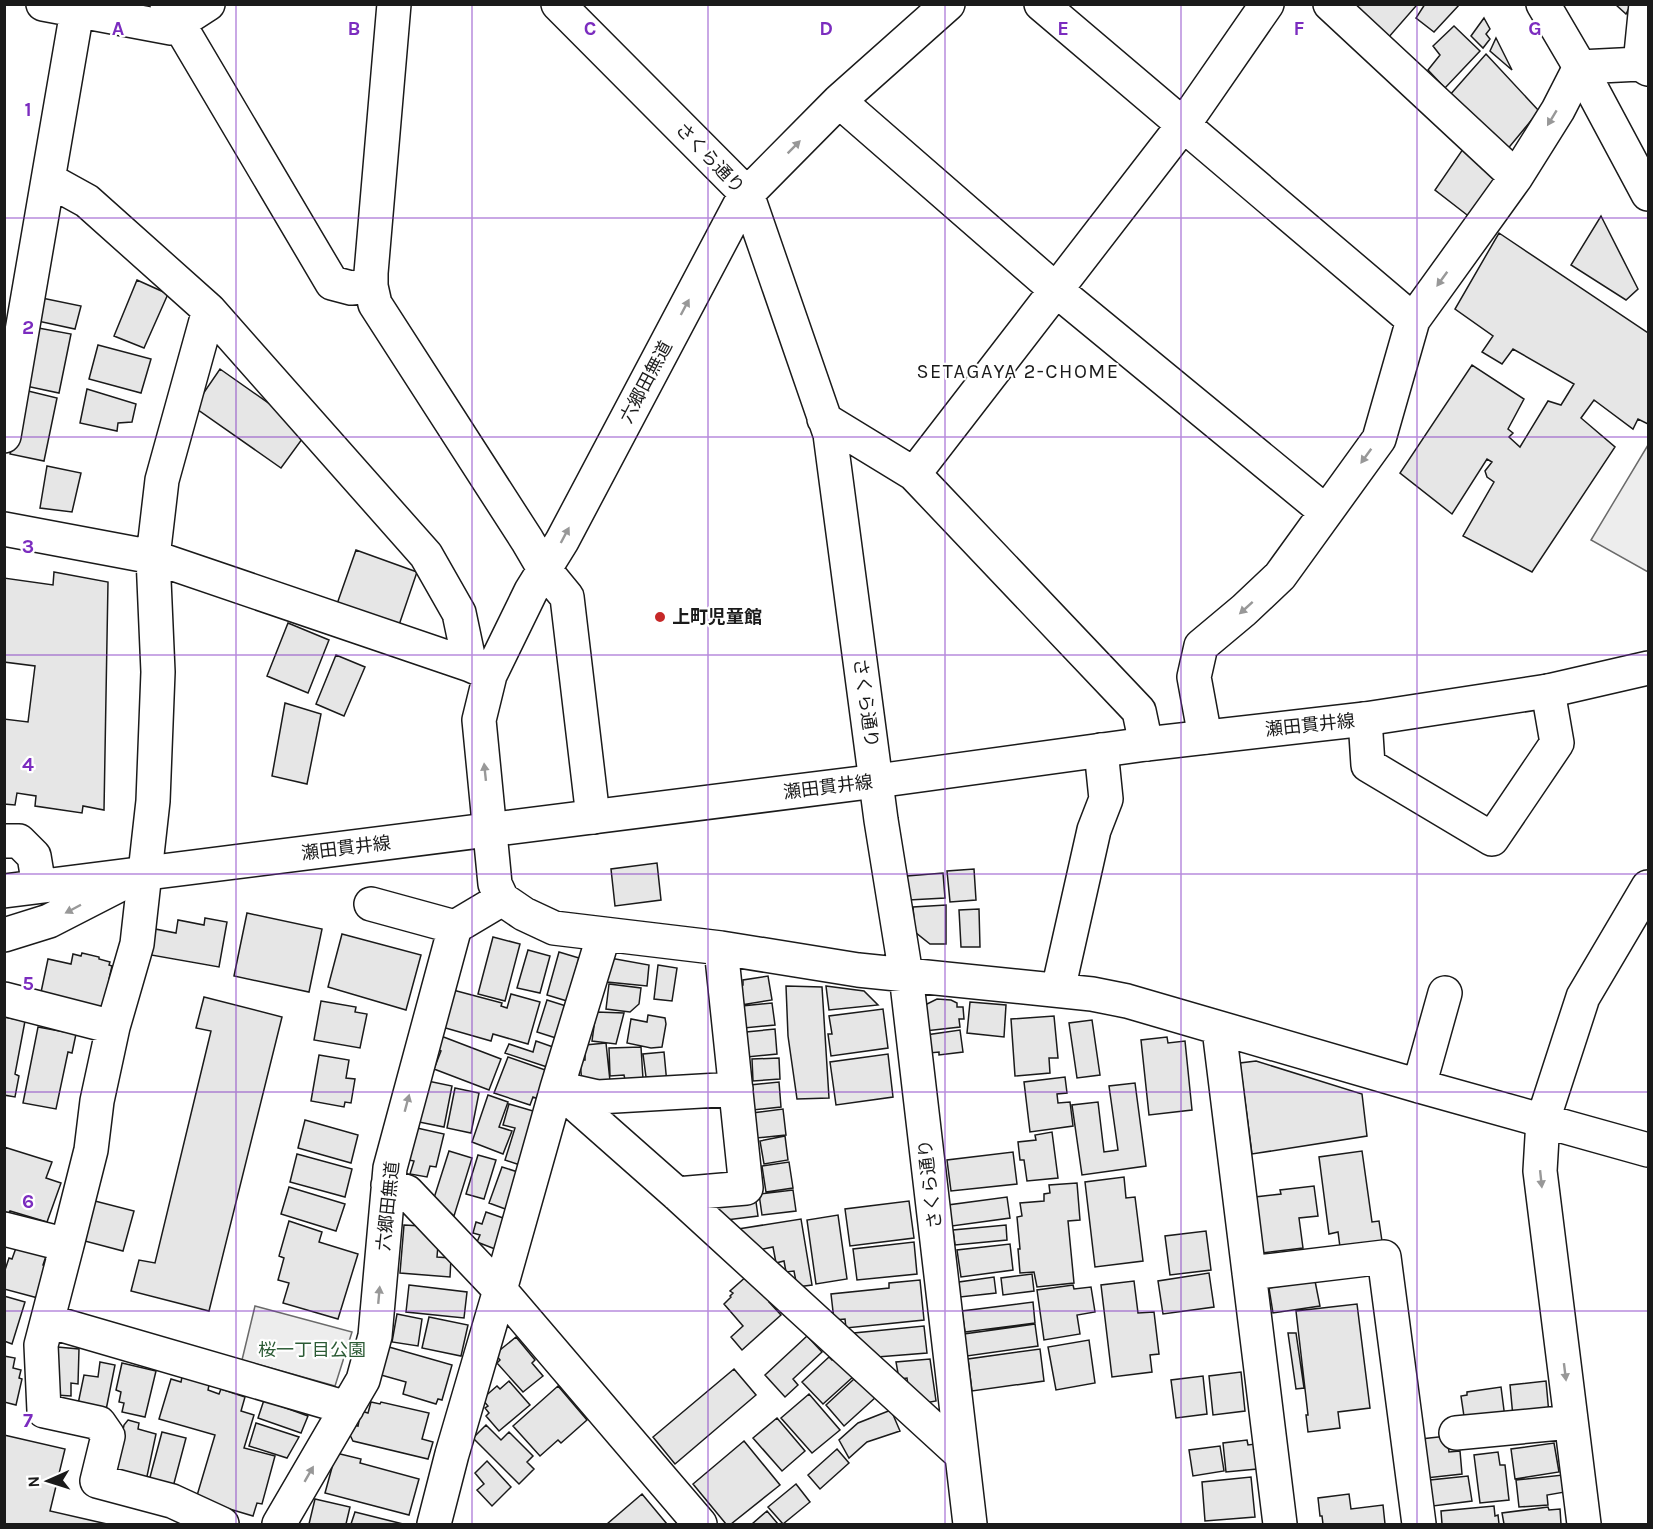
<svg xmlns="http://www.w3.org/2000/svg" width="1653" height="1529" viewBox="0 0 1653 1529" font-family="Karla,'Noto Sans JP',sans-serif">
  <style>
    .built { fill: #ededed; stroke: #6a6a6a; stroke-width: 1.5 }
    .building { fill: #e6e6e6; stroke: #1a1a1a; stroke-width: 1.5 }
    .lines { fill: none; stroke-linecap: round; stroke-linejoin: round }
    .minor-casing { stroke: #1a1a1a; stroke-width: 36 }
    .major-casing { stroke: #1a1a1a; stroke-width: 36 }
    .minor { stroke: #fff; stroke-width: 33 }
    .major { stroke: #fff; stroke-width: 33 }
    .oneway { fill: #989898 }
    .grid { fill: none; stroke: #7b2cbf; stroke-width: 1.5; stroke-opacity: 0.55 }
    .poi-dot { fill: #c62828; stroke: #fff; stroke-width: 2 }
    .labels { text-anchor: middle; dominant-baseline: central; stroke-width: 4.5; stroke-linejoin: round; paint-order: stroke }
    .street-label { font-size: 18px; fill: #1a1a1a; stroke: #fff }
    .poi-label { font-size: 18px; font-weight: bold; fill: #1a1a1a; stroke: #fff; text-anchor: start }
    .park-label { font-size: 18px; fill: #2b5a34; stroke: #fff }
    .neighbourhood-label { font-size: 20px; letter-spacing: 1.5px; fill: #1a1a1a; stroke: #fff }
    .grid-label { font-size: 20px; text-anchor: middle; font-weight: bold; fill: #7b2cbf; stroke: #fff; stroke-width: 4.5; stroke-linejoin: round; paint-order: stroke }
  </style>
  <rect width="100%" height="100%" fill="#fff"/>
  <path class="built" d="M1648,445V572L1591,540Z
    M255,1306L352,1332L335,1386L242,1360Z"/>
  <path class="building" d="M1352,4H1415L1416,6L1388,38Z
    M1425,4H1460L1434,32L1416,18Z
    M1615,4H1631L1626,14Z
    M1484,18L1490,29L1486,34L1490,39L1483,48L1471,36Z
    M1454,26L1480,51L1445,88L1428,70L1440,55L1433,46Z
    M1496,38L1512,70L1490,51Z
    M1486,54L1539,111L1506,151L1449,96Z
    M1463,149L1496,178L1471,218L1435,190Z
    M1601,216L1638,289L1626,300L1571,265Z
    M1499,233L1648,333V424L1638,419L1633,429L1594,400L1581,418L1615,447L1532,572L1463,536L1494,482L1487,477L1485,471L1492,462L1487,459L1452,514L1400,473L1472,365L1524,399L1508,429L1513,433L1509,437L1520,447L1548,401L1561,405L1574,384L1513,349L1502,364L1482,352L1493,336L1455,309Z
    M137,280L168,294L144,348L114,336Z
    M37,297L81,306L75,329L33,320Z
    M33,327L71,334L59,393L21,385Z
    M98,345L151,359L141,393L89,379Z
    M220,369L308,431L281,468L194,407Z
    M87,389L136,404L132,422L118,423L117,431L80,423Z
    M24,390L57,398L44,461L10,454Z
    M47,466L81,473L72,512L40,508Z
    M356,550L417,572L399,625L337,604Z
    M54,572L108,582L104,810L83,806L82,813L35,806L36,796L17,793L15,805L4,804V719L28,722L35,666L4,662V578L53,585Z
    M288,623L329,640L308,693L267,676Z
    M336,655L365,667L344,716L316,704Z
    M285,703L321,714L307,784L272,776Z
    M657,863L661,900L615,906L611,869Z
    M974,869L976,900L950,902L947,871Z
    M943,873L945,898L909,900L907,876Z
    M946,905V944H930L915,932L913,907Z
    M979,909L980,947H961L959,910Z
    M247,913L322,929L309,992L234,976Z
    M205,918L227,922L219,967L151,955L155,929L176,933L178,920L204,925Z
    M342,934L421,955L406,1010L328,987Z
    M493,937L520,944L505,1001L478,994Z
    M528,950L550,956L540,993L517,988Z
    M559,952L579,958L567,1001L547,995Z
    M82,953L99,957V959L110,962L109,965L112,966L109,979L111,980L103,1010L40,997L48,959L71,964L73,954L81,956Z
    M610,958L649,965L647,986L607,982Z
    M658,965L677,968L672,1001L654,999Z
    M768,976L772,1000L741,1005L738,985H743V980Z
    M609,984L641,988L639,1004L630,1012L606,1009Z
    M786,986L822,987L829,1098L797,1099L788,1036Z
    M826,986L864,991L878,1005L829,1010Z
    M453,990L502,1003L501,1006L507,1008L511,994L540,1002L528,1044L493,1034L491,1041L442,1027Z
    M204,997L282,1017L209,1311L131,1291L139,1260L155,1263L211,1031L196,1028Z
    M937,999L951,1000L957,1003V1007H963L964,1019H959L960,1027L925,1031L923,1006Z
    M547,1000L566,1006L556,1038L537,1032Z
    M321,1001L356,1007L355,1012L367,1014L360,1048L314,1040Z
    M970,1002L1006,1005L1004,1037L967,1033Z
    M772,1003L775,1025L744,1028L742,1006Z
    M883,1009L888,1048L831,1056L828,1034H832L829,1016Z
    M596,1012L624,1013L616,1044L592,1041Z
    M648,1015L665,1018L666,1024L662,1047L651,1048L627,1043L631,1019L647,1022Z
    M1054,1016L1058,1058H1049L1050,1073L1015,1076L1011,1019Z
    M4,1017L25,1021L15,1074L19,1076L15,1097L4,1095Z
    M1092,1020L1100,1075L1077,1078L1069,1023Z
    M38,1027L76,1034L72,1053L68,1052L56,1109L23,1103Z
    M775,1029L777,1054L747,1057L746,1032Z
    M960,1030L963,1052L939,1055V1052L929,1053L926,1035Z
    M441,1036L501,1059L489,1090L434,1069L441,1051L436,1049Z
    M1167,1037L1168,1043L1185,1041L1192,1110L1149,1115L1141,1040Z
    M536,1041L553,1047L547,1067L505,1053L509,1044L533,1052Z
    M606,1043L610,1081L582,1084L580,1060H585V1045Z
    M641,1047L643,1079L625,1080L624,1075L610,1076L609,1048Z
    M664,1052L667,1084L650,1086L649,1077H646L643,1054Z
    M888,1054L893,1097L836,1105L830,1062Z
    M319,1055L349,1060L346,1078L355,1079L351,1103L345,1102L344,1107L311,1101Z
    M508,1057L551,1072L541,1100L533,1097L530,1105L494,1093Z
    M779,1058L780,1079L753,1081L752,1059Z
    M1256,1061L1362,1094L1367,1136L1252,1154L1240,1063Z
    M1065,1077L1067,1093L1057,1094L1058,1103L1070,1102L1073,1126L1030,1132L1024,1082Z
    M423,1080L452,1086L444,1127L414,1121Z
    M779,1082L781,1107L753,1110L750,1085Z
    M1135,1083L1146,1166L1082,1175L1072,1105L1098,1102L1104,1152L1118,1150L1109,1086Z
    M455,1088L479,1093L471,1133L447,1128Z
    M488,1095L508,1102L499,1127L512,1131L503,1154L472,1142Z
    M509,1104L540,1113L523,1166L505,1160L515,1128L503,1125Z
    M783,1109L786,1135L756,1138L752,1113Z
    M305,1120L358,1135L351,1163L298,1148Z
    M417,1128L444,1134L436,1167L430,1166L427,1177L410,1174L414,1161L409,1160Z
    M1052,1132L1058,1178L1027,1181L1024,1160H1020L1018,1142L1036,1140L1035,1135Z
    M785,1136L788,1160L764,1164L760,1141Z
    M4,1147L52,1162L46,1178L61,1183L47,1222L10,1211L9,1213L4,1212Z
    M449,1151L472,1158L454,1216L434,1198Z
    M1362,1151L1372,1222L1379,1221L1382,1241L1340,1247L1338,1232L1329,1234L1319,1157Z
    M1013,1152L1017,1184L951,1191L947,1160Z
    M297,1154L352,1169L345,1197L290,1182Z
    M478,1155L496,1160L484,1199L466,1194Z
    M789,1162L793,1188L766,1192L762,1166Z
    M502,1167L521,1173L508,1210L489,1203Z
    M1124,1177L1126,1198L1135,1197L1143,1261L1095,1267L1085,1182Z
    M1077,1183L1080,1220L1068,1221L1074,1283L1037,1287L1034,1272L1020,1273L1018,1249H1020L1017,1217L1022,1216L1020,1203L1044,1201V1194L1050,1193L1049,1185Z
    M1314,1186L1318,1216L1299,1218L1303,1248L1262,1253L1255,1197L1281,1194L1280,1190Z
    M289,1187L345,1204L336,1231L281,1214Z
    M793,1190L796,1211L762,1215L759,1194Z
    M755,1195L758,1216L726,1220L717,1214L715,1201Z
    M1007,1197L1010,1218L952,1226L948,1205Z
    M91,1200L134,1211L123,1251L81,1240Z
    M909,1201L914,1238L850,1246L845,1209Z
    M486,1212L506,1219L495,1249L477,1242L480,1235L473,1233L476,1222L482,1224Z
    M838,1215L847,1279L816,1284L807,1220Z
    M801,1219L812,1285L797,1287L794,1271L786,1272L784,1261L776,1263L773,1247L758,1250L738,1229Z
    M289,1221L322,1232L319,1242L358,1254L338,1319L283,1303L289,1283L278,1280L284,1258L279,1256Z
    M404,1225L422,1226L438,1245L437,1257L451,1258L450,1277L400,1273Z
    M1006,1225L1007,1240L955,1245L953,1230Z
    M1206,1231L1211,1270L1170,1275L1165,1236Z
    M914,1242L917,1274L857,1280L853,1249Z
    M1010,1244L1013,1270L961,1277L957,1250Z
    M16,1248L46,1256L43,1265L47,1266L38,1298L4,1289V1273L9,1258L12,1259Z
    M1209,1273L1214,1307L1163,1314L1158,1281Z
    M1032,1274L1034,1291L1003,1295L1001,1278Z
    M748,1275L771,1300L769,1302L781,1315L742,1350L731,1337L743,1326L724,1304L731,1297L730,1296L733,1293L730,1291Z
    M994,1277L996,1293L960,1297L959,1282Z
    M920,1280L924,1320L846,1328L845,1319L834,1320L831,1294L889,1288V1283Z
    M1134,1281L1138,1313L1154,1312L1159,1354L1150,1355L1152,1372L1112,1377L1101,1285Z
    M1315,1281L1320,1306L1273,1313L1269,1288Z
    M409,1285L467,1292L464,1318L406,1312Z
    M1073,1285L1074,1289L1091,1287L1095,1312L1077,1315L1080,1334L1044,1340L1037,1290Z
    M4,1296L25,1302L12,1344L4,1341Z
    M1033,1302L1035,1323L965,1332L962,1311Z
    M1357,1304L1370,1408L1338,1412L1340,1428L1308,1432L1306,1415H1308L1296,1311Z
    M397,1314L422,1319L418,1346L392,1342Z
    M429,1317L468,1325L461,1356L422,1348Z
    M1035,1324L1038,1346L967,1356L964,1334Z
    M924,1326L927,1353L877,1357L854,1337V1333Z
    M1288,1333H1296L1304,1388L1296,1389Z
    M807,1336L822,1352L793,1379L798,1385L785,1397L765,1375Z
    M516,1337L535,1360L532,1363L543,1376L523,1392L497,1363L500,1360L495,1354Z
    M1089,1340L1095,1383L1056,1390L1048,1347Z
    M57,1347L79,1349L78,1384L71,1383V1396L56,1395Z
    M389,1347L452,1365L442,1400L438,1399L436,1404L403,1394L406,1382L381,1375Z
    M1040,1349L1044,1381L972,1391L968,1359Z
    M4,1356L15,1358L13,1368L21,1370L19,1378L22,1379L16,1405L4,1402Z
    M829,1357L832,1360L836,1357L854,1376L823,1404L802,1382Z
    M930,1359L936,1401L925,1403L909,1392L907,1378L899,1379L896,1362Z
    M100,1362L115,1365L106,1410L78,1404L84,1375L98,1377Z
    M122,1363L156,1371L145,1417L122,1412L124,1403L119,1402L121,1392L116,1390Z
    M734,1369L756,1395L675,1464L653,1437Z
    M1241,1372L1245,1411L1213,1415L1209,1376Z
    M1203,1376L1207,1414L1176,1418L1171,1380Z
    M182,1377L209,1385L208,1390L219,1394L221,1389L245,1397L241,1411L254,1415L244,1448L275,1456L262,1504L257,1503L253,1516L196,1499L215,1435L159,1419L171,1379L181,1382Z
    M859,1378L876,1397L844,1426L826,1405L854,1379L856,1381Z
    M509,1381L530,1405L499,1431L486,1416L489,1413L485,1408L488,1406L482,1399L497,1386L500,1389Z
    M1546,1381L1549,1414L1513,1417L1510,1385Z
    M558,1386L587,1420L561,1443L558,1440L540,1456L513,1426Z
    M1501,1387L1505,1418L1465,1423L1461,1396L1467,1395V1392Z
    M809,1394L840,1430L812,1453L781,1418Z
    M264,1400L308,1416L301,1433L258,1418Z
    M371,1402L380,1404L381,1402L429,1413L422,1439L433,1442L428,1459L353,1441L350,1435L353,1425L358,1426L361,1411L368,1413Z
    M891,1410L900,1431L867,1442L849,1458L839,1440L858,1423Z
    M777,1418L805,1451L782,1471L753,1438Z
    M128,1420L139,1423L138,1429L156,1434L146,1481L119,1473L115,1467L124,1425Z
    M256,1423L299,1437L287,1458L249,1446Z
    M486,1425L501,1440L509,1432L533,1456L527,1462L534,1469L519,1484L473,1438Z
    M162,1432L186,1438L173,1487L149,1481Z
    M4,1435L65,1449L50,1511L107,1524H4Z
    M1447,1436L1449,1452L1460,1451L1462,1474L1426,1478L1421,1439Z
    M1247,1440L1248,1445L1255,1444L1257,1469L1226,1472L1223,1443Z
    M744,1441L780,1485L731,1524H726L693,1484Z
    M1554,1443L1559,1472L1515,1479L1511,1449Z
    M1220,1446L1224,1471L1193,1476L1189,1450Z
    M837,1449L849,1463L820,1489L808,1475Z
    M1498,1452L1500,1465H1505L1509,1500L1480,1503L1474,1455Z
    M336,1453L361,1459L360,1463L419,1479L409,1515L325,1493Z
    M487,1461L511,1487L492,1506L477,1490L484,1484L475,1473Z
    M1563,1475L1565,1492L1547,1495L1548,1505L1519,1507L1516,1480Z
    M1468,1476L1472,1501L1433,1506L1430,1480Z
    M1251,1477L1255,1517L1205,1521L1202,1482Z
    M796,1484L810,1502L783,1524L768,1507Z
    M642,1494L667,1524H607Z
    M1349,1494L1351,1509L1383,1505L1385,1524H1323L1322,1516H1320L1318,1498Z
    M315,1499L350,1507L346,1524H309Z
    M1494,1506L1495,1516L1498,1515L1499,1524H1442L1441,1511Z
    M1548,1507L1549,1510L1560,1509L1561,1524H1504L1502,1513Z
    M767,1511L778,1524H752Z
    M355,1512L403,1524H351Z"/>
  <g class="lines">
    <g class="minor-casing">
      <path id="minor" d="M43,4L171,28L208,4
        M167,4L332,283L351,288L371,286
        M394,4L371,273V286L375,304L527,540L544,569L567,597L593,817
        M558,4L747,194L830,434L881,820L906,975L970,1524
        M948,4L839,101L744,197L562,541L531,591L490,675L479,720L495,884L502,899L524,914L554,928L721,948L858,970L1092,994L1127,1001L1419,1086L1648,1150
        M1041,4L1413,320
        M1330,4L1516,177
        M1640,64L1646,4
        M839,101L1056,290L1326,512
        M49,180L87,201L209,310L426,555L459,613L470,665
        M824,419L914,474L1139,711L1146,744
        M4,436L77,11
        M914,474L1184,124L1267,4
        M4,529L153,557L470,665L486,672
        M1365,719L1368,765L1492,839L1557,743L1548,691
        M1205,737L1194,677L1201,646L1244,610L1280,576L1379,439L1413,320L1516,177L1558,110L1580,67
        M371,904L455,927
        M604,934L557,1088L500,1290L700,1524
        M1058,990L1094,830L1106,799L1101,750
        M4,999L113,1027
        M1219,1029L1280,1524
        M1419,1086L1445,993
        M557,1088L677,1194L961,1454
        M558,1088L598,1097L736,1089
        M388,1185L407,1192L500,1290L452,1454L434,1524
        M677,1194L746,1188L721,948
        M4,1229L67,1245L91,1150L97,1101L113,1027L137,944L153,801L158,672L153,557L162,480L209,310
        M67,1245L41,1345L44,1411L99,1423L108,1436L97,1481L172,1501L222,1524
        M1249,1273L1384,1257L1419,1524
        M48,1321L347,1408
        M1456,1433L1571,1422
        M279,1524L363,1380L375,1336L390,1168L455,927L502,899
        M1584,1524L1540,1171L1543,1120L1583,997L1648,887"/>
    </g>
    <g class="major-casing">
      <path id="major" d="M1543,4L1580,67L1648,194
        M1580,67L1640,64L1648,69
        M4,841H19L34,856L39,886
        M4,891L877,781L1146,744L1365,719L1548,691L1648,668
        M4,935L49,921L123,883"/>
    </g>
    <use href="#minor" class="minor"/>
    <use href="#major" class="major"/>
  </g>
  <defs><path id="oneway-solid" d="M-6-.8H1V-3.2L6.5 0L1 3.2V.8H-6Z" transform="scale(1.5)"/></defs>
  <g class="oneway">
    <use href="#oneway-solid" transform="translate(1552 118) rotate(121)"/>
    <use href="#oneway-solid" transform="translate(794 147) rotate(-45)"/>
    <use href="#oneway-solid" transform="translate(1442 279) rotate(126)"/>
    <use href="#oneway-solid" transform="translate(685 307) rotate(-62)"/>
    <use href="#oneway-solid" transform="translate(1366 456) rotate(126)"/>
    <use href="#oneway-solid" transform="translate(565 535) rotate(-62)"/>
    <use href="#oneway-solid" transform="translate(1246 608) rotate(138)"/>
    <use href="#oneway-solid" transform="translate(485 772) rotate(-96)"/>
    <use href="#oneway-solid" transform="translate(73 909) rotate(152)"/>
    <use href="#oneway-solid" transform="translate(407 1103) rotate(-75)"/>
    <use href="#oneway-solid" transform="translate(1541 1179) rotate(84)"/>
    <use href="#oneway-solid" transform="translate(379 1295) rotate(-85)"/>
    <use href="#oneway-solid" transform="translate(1565 1372) rotate(83)"/>
    <use href="#oneway-solid" transform="translate(309 1474) rotate(-60)"/>
  </g>
  <path class="grid" d="M236,4V1524M472,4V1524M708,4V1524M945,4V1524M1181,4V1524M1417,4V1524M4,218H1648M4,437H1648M4,655H1648M4,874H1648M4,1092H1648M4,1311H1648"/>
  <circle class="poi-dot" cx="660" cy="617" r="6"/>
  <g class="labels">
    <g class="street-label">
      <text transform="translate(710 158) rotate(46)">さくら通り</text>
      <text transform="translate(646 382) rotate(-62)">六郷田無道</text>
      <text transform="translate(866 703) rotate(82)">さくら通り</text>
      <text transform="translate(1310 725) rotate(-6)">瀬田貫井線</text>
      <text transform="translate(828 787) rotate(-7)">瀬田貫井線</text>
      <text transform="translate(346 848) rotate(-7)">瀬田貫井線</text>
      <text transform="translate(930 1184) rotate(-97)">さくら通り</text>
      <text transform="translate(388 1206) rotate(-84)">六郷田無道</text>
    </g>
    <g class="poi-label">
      <text x="672" y="617">上町児童館</text>
    </g>
    <g class="park-label">
      <text x="312" y="1350">桜一丁目公園</text>
    </g>
    <g class="neighbourhood-label">
      <text x="1018" y="371">SETAGAYA 2-CHOME</text>
    </g>
  </g>
  <g class="grid-label">
    <text x="118" y="35">A</text>
    <text x="354" y="35">B</text>
    <text x="590" y="35">C</text>
    <text x="826" y="35">D</text>
    <text x="1063" y="35">E</text>
    <text x="1299" y="35">F</text>
    <text x="1535" y="35">G</text>
    <text x="28" y="116">1</text>
    <text x="28" y="334">2</text>
    <text x="28" y="553">3</text>
    <text x="28" y="771">4</text>
    <text x="28" y="990">5</text>
    <text x="28" y="1208">6</text>
    <text x="28" y="1427">7</text>
  </g>
  <rect width="1653" height="1529" fill="none" stroke="#1a1a1a" stroke-width="12"/>
  <g transform="translate(48 1481) rotate(267)" stroke="#ffffff" stroke-width="4.5" paint-order="stroke">
  <path d="M0-4.5L10 22L0 15L-10 22Z" fill="#1a1a1a"/>
  <text y="-9" font-size="16" font-weight="bold" text-anchor="middle" fill="#1a1a1a">N</text>
  </g>
</svg>
